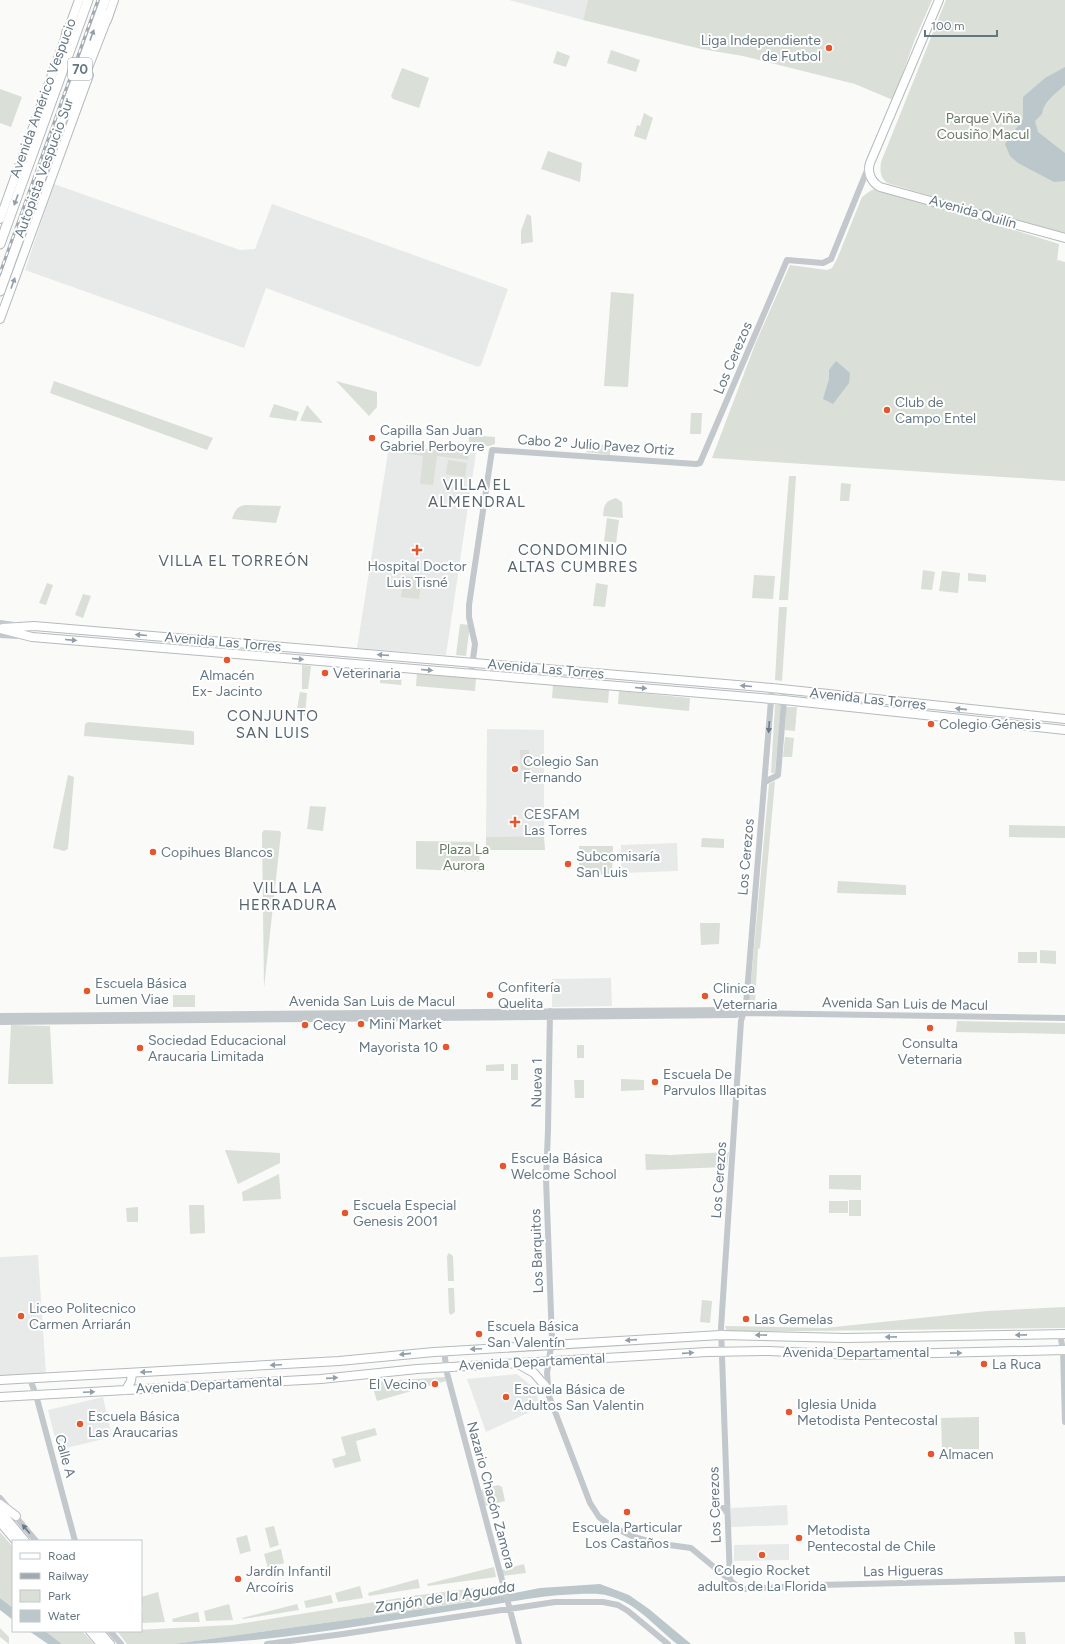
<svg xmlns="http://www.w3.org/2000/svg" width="1065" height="1644" viewBox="0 0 1065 1644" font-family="Figtree,sans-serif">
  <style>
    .built { fill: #e8e9e9 }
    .green { fill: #dadfd7 }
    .water { fill: #bbc7cb }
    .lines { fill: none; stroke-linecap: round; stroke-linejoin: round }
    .major-casing { stroke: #b5babe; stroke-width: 10 }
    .highway-casing { stroke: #b4b9bd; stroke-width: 11 }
    .minor { stroke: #c3c8cc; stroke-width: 6 }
    .major { stroke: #fff; stroke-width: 8 }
    .highway { stroke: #fff; stroke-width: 9 }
    .rail-casing { stroke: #a2aab0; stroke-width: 3 }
    .rail { stroke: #fff; stroke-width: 1.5; stroke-dasharray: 4.5; stroke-linecap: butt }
    .oneway { fill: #939fa8 }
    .oneway2 { fill: #6a7a87 }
    .poi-dot { fill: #e4572e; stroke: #fff; stroke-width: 1.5 }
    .labels { text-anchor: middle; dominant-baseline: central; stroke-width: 4; stroke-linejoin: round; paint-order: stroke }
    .shield { fill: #fff; stroke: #939fa8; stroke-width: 1 }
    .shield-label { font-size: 13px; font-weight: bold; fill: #657683 }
    .poi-label { font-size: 14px; fill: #657683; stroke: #fff; text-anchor: start }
    .street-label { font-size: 14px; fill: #657683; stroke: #fff }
    .park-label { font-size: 14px; fill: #687a64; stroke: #fff }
    .neighbourhood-label { font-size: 15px; letter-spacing: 1px; fill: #57646e; stroke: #fff }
    .water-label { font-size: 15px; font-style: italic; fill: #60757c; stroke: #fff }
  </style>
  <rect width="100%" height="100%" fill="#fafaf8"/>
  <path class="built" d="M509,0H588L583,20Z
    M54,184L240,250L255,249L272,204L508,289L481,365L478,367L266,288L244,348L25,270Z
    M389,446L476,453L446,655L357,648Z
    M487,729L544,730V836L486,837Z
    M677,843L678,871L621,873V845Z
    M611,978L612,1006L552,1007V979Z
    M38,1255L46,1374L0,1377V1257Z
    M517,1374L534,1388L541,1407L486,1432L467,1379Z
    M103,1397L112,1437L58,1450L48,1410Z
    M787,1505L788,1525L731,1527V1508Z
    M789,1544V1560L734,1561V1545Z"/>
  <path class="green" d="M588,0H932L915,39L893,100L855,84L743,56L701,49L583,20Z
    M946,0H1065V235L887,183C880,177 880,171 881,162Z
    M611,50L640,60L636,72L607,63Z
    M557,51L570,56L566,67L553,63Z
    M402,68L429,78L419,108L393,99L391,96Z
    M0,89L22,97L11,127L0,123Z
    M644,113L653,118L646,140L634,136L637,125L640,126Z
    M548,151L582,163L580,182L541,169Z
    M877,188L885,189L1059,244L1057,262L1058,260L1065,262V481L712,458L756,342L790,265L827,270L832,268L837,259L862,197L870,191Z
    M527,214L531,216L533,242L521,244V231Z
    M611,292L634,294L628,387L604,386Z
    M54,381L213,438L207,450L50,393Z
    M336,381L377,392V407L369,416Z
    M274,404L299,412L296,421L269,417Z
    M307,405L323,423L300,421Z
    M691,413H702L701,434H690Z
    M469,435L495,437V444L489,446L469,445Z
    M587,443L611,446L610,455L586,452Z
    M396,447L469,452L468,460L437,456L433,485L420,484L423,456L395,452L397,449Z
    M448,460L467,463L465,477L446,474Z
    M789,476H796L788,600H779Z
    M841,483L851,484L849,501H840Z
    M616,498L622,502L623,518L603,516C604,505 605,501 616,498Z
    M246,505L281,506L276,523L232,519C235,510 237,506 246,505Z
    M607,518L619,520L616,543L604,541Z
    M923,570L935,572L932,590L921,589Z
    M942,571L960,573L958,593L939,591Z
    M968,573L986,575V582L968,581Z
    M754,575L775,576L773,599L752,598Z
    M404,576L422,579L419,599L401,597Z
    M47,583L53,585L46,605L39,603Z
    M596,583L608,585L605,607L593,606Z
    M83,594L91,596L83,618L75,615Z
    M779,607H787L782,681L775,680Z
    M460,624L470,625L466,656L456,655Z
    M302,665L311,666L308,689H302Z
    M417,673L476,678L475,691L416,686Z
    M380,675L402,676L401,685L380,683Z
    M553,685L609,690L608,703L552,698Z
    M619,691L690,698L689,711L618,704Z
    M300,692L307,693L305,715L296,714Z
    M775,705H781L775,773H771Z
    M786,707H797L795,731L785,730Z
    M88,722L192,731L194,732V745L84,736L85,724Z
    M785,737L794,738L792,757H783Z
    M520,750H529L530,770H521Z
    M68,775L74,777L68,849L64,851L53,848Z
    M775,781L760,948L758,949L755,1003H749L769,784Z
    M310,806L326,807L323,831L307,829Z
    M1009,825L1065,826V838L1009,837Z
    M264,830L280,831L281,833L264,988L262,833Z
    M544,836L545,850H486V837Z
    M702,838L724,839V848L701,847Z
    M416,841L479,842L480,872L416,869Z
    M579,846H613L612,875L579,874Z
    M838,881L906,885V895L837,893Z
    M700,923H720L719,944L701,945Z
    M1040,950L1056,951V964L1040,963Z
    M1018,952H1037V963H1018Z
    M173,995H195V1007H173Z
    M957,1021L1065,1023V1034L956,1032Z
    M11,1025L50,1026L53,1084H8Z
    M577,1045H584V1058H577Z
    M504,1064V1071H486V1065Z
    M511,1064H518V1080H511Z
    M621,1079L644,1080V1090L621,1091Z
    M574,1080H584V1098H575Z
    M225,1150L280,1153V1163L238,1184Z
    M729,1152L727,1167L646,1170L645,1154L670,1155Z
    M279,1174L281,1199L243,1201L242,1192Z
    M829,1175H861V1190L829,1189Z
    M849,1200H861V1216H849Z
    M829,1201H848V1213H829Z
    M189,1205H204L205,1233L190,1234Z
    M138,1207V1222H127L126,1208Z
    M449,1253L453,1256L454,1281H448L447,1256Z
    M448,1288H454L455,1312L451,1315L449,1313Z
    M702,1300L712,1301L710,1323L700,1322Z
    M1065,1307V1328L727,1332L725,1326L825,1328L987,1311Z
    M445,1377L446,1381L377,1401L371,1382Z
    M979,1417V1449H942L941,1418Z
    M375,1428L377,1435L356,1441L361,1461L335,1468L332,1459L346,1455L341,1437Z
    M498,1485L502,1487L505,1501L485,1506L481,1490Z
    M274,1526L279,1545L270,1548L265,1528Z
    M0,1532L13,1547V1608L0,1598Z
    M247,1535L251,1551L240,1554L236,1538Z
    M281,1549L284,1563L268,1568L264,1554Z
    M524,1564L526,1573L503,1576L501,1570Z
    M494,1567L496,1577L428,1586L427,1584Z
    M418,1579L420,1588L369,1596L368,1593Z
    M499,1585L502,1596L375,1616L174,1644H127L117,1631L232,1625L412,1596Z
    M360,1586L363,1598L338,1602L335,1593Z
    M158,1592L165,1622L141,1623V1612L143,1611L141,1597Z
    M331,1595L333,1603L306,1608L304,1601Z
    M229,1604L233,1620L206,1621L204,1611Z
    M297,1604L299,1610L243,1619L242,1618Z
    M198,1612L200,1622H173L172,1619Z
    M0,1628L9,1637V1644L0,1637Z
    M45,1631H82L94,1644H62Z
    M1014,1632H1025L1026,1644H1015Z"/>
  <path class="water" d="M1065,67V85C1056,93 1043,102 1042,114L1035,121L1038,132L1065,153V181L1054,182L1018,163L1010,156L1005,144L1023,119V97L1045,78Z
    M836,361L850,373L849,383L833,404L823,399L829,379V370Z
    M600,1584L629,1595L649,1609L691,1644H677C655,1627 637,1603 609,1596C600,1593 588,1594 579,1594C544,1595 511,1602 477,1607C378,1622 273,1644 174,1644L375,1616L474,1601L540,1588Z
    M0,1598L13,1608V1620L0,1610Z
    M29,1631H45L62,1644H48Z"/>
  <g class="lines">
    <g class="major-casing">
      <path id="major" d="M939,0L870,163C867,172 871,182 880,187L1065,238
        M107,20L114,0
        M0,219L79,0
        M0,319L89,75
        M3,628L34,626L772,688L1065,719
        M0,629L32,637L784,700L1065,730
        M518,1364L534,1373L547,1388
        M0,1380L339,1361L434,1352L721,1335L846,1338L1065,1334
        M126,1390L131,1381L132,1373
        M0,1397L321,1379L417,1369L707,1352L769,1351L855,1355L1065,1350
        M0,1504L16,1516
        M0,1511L25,1541
        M0,1522L16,1541
        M90,1631L101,1644
        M99,1631L110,1644"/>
    </g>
    <g class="highway-casing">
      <path id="highway" d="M62,57L67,31
        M71,110L108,15
        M0,244L88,0
        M0,291L105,0"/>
    </g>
    <path class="minor" d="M0,623L14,625
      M0,635L18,636
      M471,674L475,644L469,617V605L492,450L696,464L700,463L787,260L823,263L831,259L868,168
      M765,782L778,775L785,689
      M550,1011L548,1130L546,1179L552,1340L547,1373L549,1396L590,1503L599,1517L611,1526L634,1537L655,1543L691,1548L737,1586L742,1589L819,1585L1065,1579
      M0,1016L736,1010L744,1013
      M0,1022L735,1015L744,1013L1065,1018
      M1060,1334L1063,1350L1065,1422
      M444,1351L447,1373L519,1644
      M30,1379L36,1395L75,1541
      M0,1498L36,1541
      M716,1508H724L727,1513
      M730,1581L721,1328L741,1021L746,1005L772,688
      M110,1631L121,1644
      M267,1644L343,1634L555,1602H603L618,1605L628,1611L668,1644"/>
    <use href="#major" class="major"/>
    <use href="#highway" class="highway"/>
    <g class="rail-casing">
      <path id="rail" d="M0,273L98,0"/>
    </g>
    <use href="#rail" class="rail"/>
  </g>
  <defs><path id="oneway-solid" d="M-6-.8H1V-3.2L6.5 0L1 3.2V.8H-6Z"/></defs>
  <g class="oneway">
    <use href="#oneway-solid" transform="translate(92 35) rotate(-70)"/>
    <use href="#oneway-solid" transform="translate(16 200) rotate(110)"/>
    <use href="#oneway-solid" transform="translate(13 283) rotate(-70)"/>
    <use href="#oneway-solid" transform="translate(141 635) rotate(-175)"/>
    <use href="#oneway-solid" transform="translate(71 640) rotate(5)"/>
    <use href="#oneway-solid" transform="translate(383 655) rotate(-176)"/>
    <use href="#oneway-solid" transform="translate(298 659) rotate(5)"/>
    <use href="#oneway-solid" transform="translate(427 670) rotate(5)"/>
    <use href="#oneway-solid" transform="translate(746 686) rotate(-175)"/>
    <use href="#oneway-solid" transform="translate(641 688) rotate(5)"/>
    <use href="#oneway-solid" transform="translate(961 709) rotate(-174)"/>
    <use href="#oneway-solid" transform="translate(761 1335) rotate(-179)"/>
    <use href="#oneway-solid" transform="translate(1021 1335) rotate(179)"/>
    <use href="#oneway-solid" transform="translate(891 1337) rotate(179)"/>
    <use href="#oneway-solid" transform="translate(631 1340) rotate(176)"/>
    <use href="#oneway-solid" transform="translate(476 1349) rotate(177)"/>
    <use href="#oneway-solid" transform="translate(688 1353) rotate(-4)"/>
    <use href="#oneway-solid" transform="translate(956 1353) rotate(-1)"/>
    <use href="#oneway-solid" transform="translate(405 1354) rotate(174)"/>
    <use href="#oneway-solid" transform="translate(276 1365) rotate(177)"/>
    <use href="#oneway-solid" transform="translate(146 1372) rotate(177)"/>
    <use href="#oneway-solid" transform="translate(332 1378) rotate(-4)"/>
    <use href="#oneway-solid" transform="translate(89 1392) rotate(-3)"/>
  </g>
  <g class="oneway2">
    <use href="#oneway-solid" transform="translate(769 727) rotate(94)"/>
    <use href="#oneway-solid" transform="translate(26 1529) rotate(-130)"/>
  </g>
  <g class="poi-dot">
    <circle cx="829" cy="48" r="4"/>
    <circle cx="887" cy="410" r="4"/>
    <circle cx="372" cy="438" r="4"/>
    <path d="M415 544h4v4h4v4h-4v4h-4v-4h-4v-4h4z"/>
    <circle cx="227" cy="660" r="4"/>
    <circle cx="325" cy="673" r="4"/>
    <circle cx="931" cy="724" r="4"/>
    <circle cx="515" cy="769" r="4"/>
    <path d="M513 816h4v4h4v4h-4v4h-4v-4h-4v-4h4z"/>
    <circle cx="153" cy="852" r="4"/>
    <circle cx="568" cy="864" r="4"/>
    <circle cx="87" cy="991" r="4"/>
    <circle cx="490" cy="995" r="4"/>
    <circle cx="705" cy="996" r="4"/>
    <circle cx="361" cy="1024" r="4"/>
    <circle cx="305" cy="1025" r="4"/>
    <circle cx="930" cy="1028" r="4"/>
    <circle cx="446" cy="1047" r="4"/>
    <circle cx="140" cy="1048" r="4"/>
    <circle cx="655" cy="1082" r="4"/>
    <circle cx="503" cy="1166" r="4"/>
    <circle cx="345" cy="1213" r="4"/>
    <circle cx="21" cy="1316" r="4"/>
    <circle cx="746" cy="1319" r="4"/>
    <circle cx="479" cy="1334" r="4"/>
    <circle cx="984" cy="1364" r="4"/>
    <circle cx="435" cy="1384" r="4"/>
    <circle cx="506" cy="1397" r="4"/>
    <circle cx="789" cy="1412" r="4"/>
    <circle cx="80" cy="1424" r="4"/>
    <circle cx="931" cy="1454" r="4"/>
    <circle cx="627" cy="1512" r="4"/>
    <circle cx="799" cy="1538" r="4"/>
    <circle cx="762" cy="1555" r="4"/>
    <circle cx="238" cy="1579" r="4"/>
  </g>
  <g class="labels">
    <rect class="shield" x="68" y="58" width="24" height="22" rx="3"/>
    <g class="shield-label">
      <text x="80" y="69">70</text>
    </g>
    <g class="poi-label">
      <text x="821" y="40" text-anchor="end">Liga Independiente<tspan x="821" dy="16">de Futbol</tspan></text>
      <text x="895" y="402">Club de<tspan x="895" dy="16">Campo Entel</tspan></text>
      <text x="380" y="430">Capilla San Juan<tspan x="380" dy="16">Gabriel Perboyre</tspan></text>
      <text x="417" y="566" text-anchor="middle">Hospital Doctor<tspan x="417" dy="16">Luis Tisné</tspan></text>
      <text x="333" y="673">Veterinaria</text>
      <text x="227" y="675" text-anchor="middle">Almacén<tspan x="227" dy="16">Ex- Jacinto</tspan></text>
      <text x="939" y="724">Colegio Génesis</text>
      <text x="523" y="761">Colegio San<tspan x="523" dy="16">Fernando</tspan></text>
      <text x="524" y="814">CESFAM<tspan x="524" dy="16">Las Torres</tspan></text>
      <text x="161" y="852">Copihues Blancos</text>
      <text x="576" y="856">Subcomisaría<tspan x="576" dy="16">San Luis</tspan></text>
      <text x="95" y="983">Escuela Básica<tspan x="95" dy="16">Lumen Viae</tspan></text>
      <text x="498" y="987">Confitería<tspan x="498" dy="16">Quelita</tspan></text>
      <text x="713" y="988">Clinica<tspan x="713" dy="16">Veternaria</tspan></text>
      <text x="369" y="1024">Mini Market</text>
      <text x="313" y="1025">Cecy</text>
      <text x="148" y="1040">Sociedad Educacional<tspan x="148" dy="16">Araucaria Limitada</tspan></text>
      <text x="930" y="1043" text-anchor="middle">Consulta<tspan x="930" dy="16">Veternaria</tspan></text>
      <text x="438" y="1047" text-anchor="end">Mayorista 10</text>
      <text x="663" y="1074">Escuela De<tspan x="663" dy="16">Parvulos Illapitas</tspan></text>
      <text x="511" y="1158">Escuela Básica<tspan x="511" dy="16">Welcome School</tspan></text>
      <text x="353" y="1205">Escuela Especial<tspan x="353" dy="16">Genesis 2001</tspan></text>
      <text x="29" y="1308">Liceo Politecnico<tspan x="29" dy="16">Carmen Arriarán</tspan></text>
      <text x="754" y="1319">Las Gemelas</text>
      <text x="487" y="1326">Escuela Básica<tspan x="487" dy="16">San Valentín</tspan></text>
      <text x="992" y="1364">La Ruca</text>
      <text x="427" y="1384" text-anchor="end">El Vecino</text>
      <text x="514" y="1389">Escuela Básica de<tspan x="514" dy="16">Adultos San Valentin</tspan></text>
      <text x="797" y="1404">Iglesia Unida<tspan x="797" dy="16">Metodista Pentecostal</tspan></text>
      <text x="88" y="1416">Escuela Básica<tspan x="88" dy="16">Las Araucarias</tspan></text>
      <text x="939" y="1454">Almacen</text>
      <text x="627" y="1527" text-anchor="middle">Escuela Particular<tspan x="627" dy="16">Los Castaños</tspan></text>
      <text x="807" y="1530">Metodista<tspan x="807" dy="16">Pentecostal de Chile</tspan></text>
      <text x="762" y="1570" text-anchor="middle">Colegio Rocket<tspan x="762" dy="16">adultos de La Florida</tspan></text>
      <text x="246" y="1571">Jardín Infantil<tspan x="246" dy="16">Arcoíris</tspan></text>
    </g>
    <g class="street-label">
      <text transform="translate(43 98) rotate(-70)">Avenida Américo Vespucio</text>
      <text transform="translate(44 168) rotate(-70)">Autopista Vespucio Sur</text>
      <text transform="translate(973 212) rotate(16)">Avenida Quilín</text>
      <text transform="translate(733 358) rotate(-67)">Los Cerezos</text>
      <text transform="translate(596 445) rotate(4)">Cabo 2º Julio Pavez Ortiz</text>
      <text transform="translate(223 642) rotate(5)">Avenida Las Torres</text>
      <text transform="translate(546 669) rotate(5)">Avenida Las Torres</text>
      <text transform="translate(868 699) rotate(6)">Avenida Las Torres</text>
      <text transform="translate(746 857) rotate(-85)">Los Cerezos</text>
      <text x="372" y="1001">Avenida San Luis de Macul</text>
      <text transform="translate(905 1004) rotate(1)">Avenida San Luis de Macul</text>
      <text transform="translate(537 1083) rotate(-89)">Nueva 1</text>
      <text transform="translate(719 1180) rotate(-86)">Los Cerezos</text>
      <text transform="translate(537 1251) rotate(-92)">Los Barquitos</text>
      <text x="856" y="1352">Avenida Departamental</text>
      <text transform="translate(532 1362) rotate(-3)">Avenida Departamental</text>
      <text transform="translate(209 1385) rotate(-3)">Avenida Departamental</text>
      <text transform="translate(65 1456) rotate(75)">Calle A</text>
      <text transform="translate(491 1495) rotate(75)">Nazario Chacón Zamora</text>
      <text transform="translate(715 1505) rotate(-92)">Los Cerezos</text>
      <text transform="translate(903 1571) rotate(-1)">Las Higueras</text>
    </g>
    <g class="park-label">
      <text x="983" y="118">Parque Viña<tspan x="983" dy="16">Cousiño Macul</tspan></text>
      <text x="464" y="849">Plaza La<tspan x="464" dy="16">Aurora</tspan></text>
    </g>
    <g class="neighbourhood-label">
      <text x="477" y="485">VILLA EL<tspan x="477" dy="17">ALMENDRAL</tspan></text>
      <text x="573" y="550">CONDOMINIO<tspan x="573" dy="17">ALTAS CUMBRES</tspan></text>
      <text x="234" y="561">VILLA EL TORREÓN</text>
      <text x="273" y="716">CONJUNTO<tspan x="273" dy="17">SAN LUIS</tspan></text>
      <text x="288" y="888">VILLA LA<tspan x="288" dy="17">HERRADURA</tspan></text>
    </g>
    <g class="water-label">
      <text transform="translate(445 1597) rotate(-9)">Zanjón de la Aguada</text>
    </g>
  </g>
  <rect x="12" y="1540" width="130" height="92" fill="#ffffff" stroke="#c1c8cd"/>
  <rect x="20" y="1553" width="20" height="6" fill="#ffffff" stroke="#c1c8cd"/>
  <text x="48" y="1560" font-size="12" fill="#657683">Road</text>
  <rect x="20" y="1573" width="20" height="6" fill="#a2aab0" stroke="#c1c8cd"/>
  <text x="48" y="1580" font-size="12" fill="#657683">Railway</text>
  <rect x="20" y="1590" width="20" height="12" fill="#dadfd7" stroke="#c1c8cd"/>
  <text x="48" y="1600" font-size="12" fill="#657683">Park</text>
  <rect x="20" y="1610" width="20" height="12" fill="#bbc7cb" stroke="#c1c8cd"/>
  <text x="48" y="1620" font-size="12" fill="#657683">Water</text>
  <path d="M925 30v6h72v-6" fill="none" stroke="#657683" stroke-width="2"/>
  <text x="931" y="30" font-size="12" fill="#657683" stroke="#ffffff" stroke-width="3" paint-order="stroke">100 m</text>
</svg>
